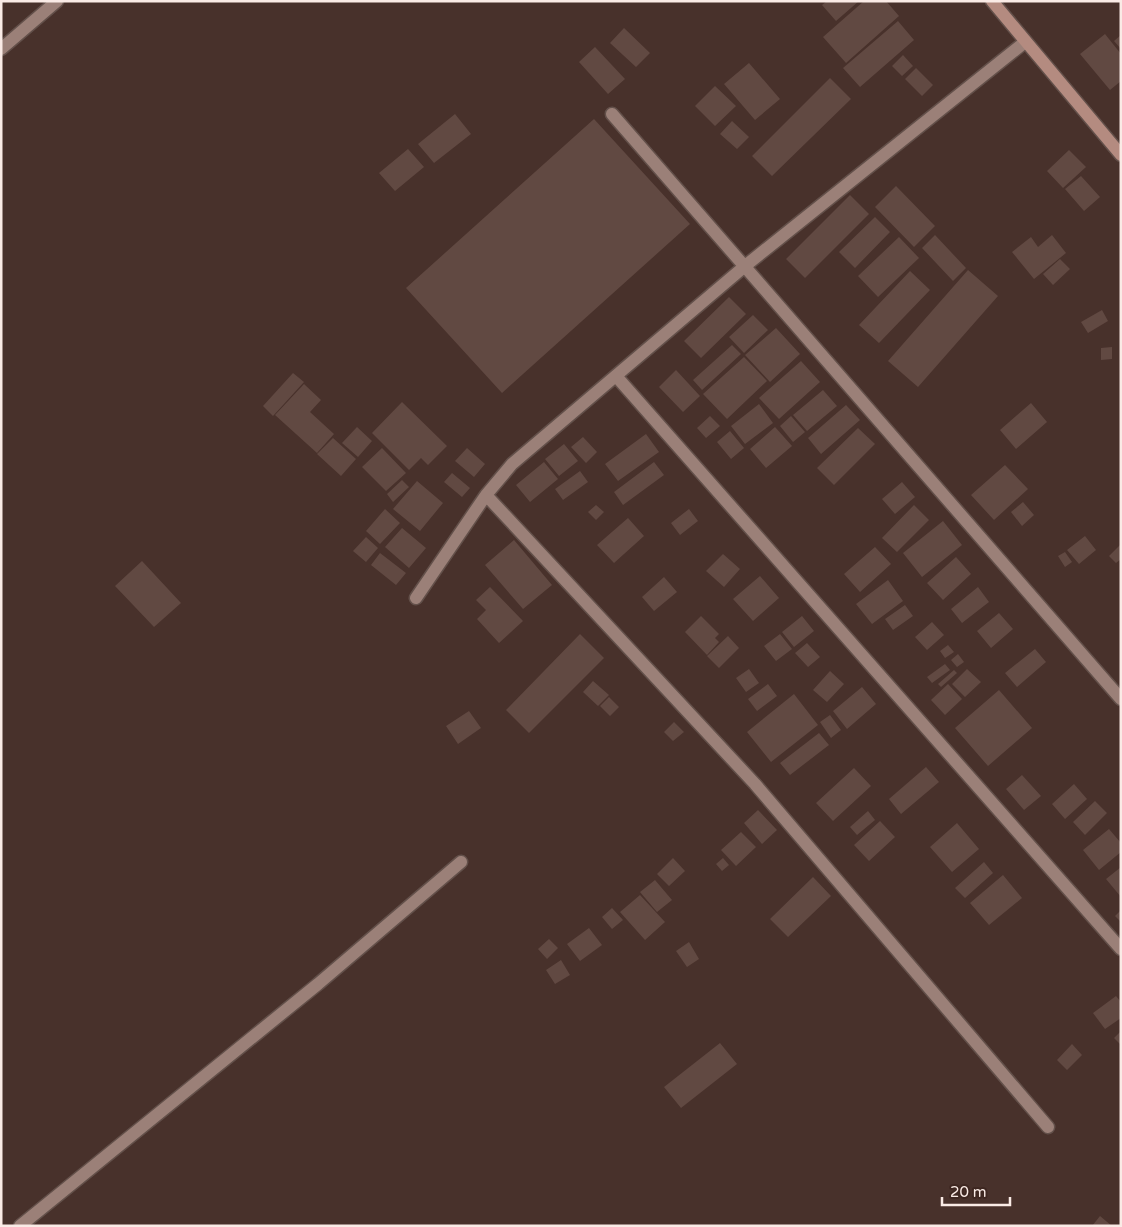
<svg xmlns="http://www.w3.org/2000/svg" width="1122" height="1227" viewBox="0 0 1122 1227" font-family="'Varela Round',sans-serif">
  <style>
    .building { fill: #614942 }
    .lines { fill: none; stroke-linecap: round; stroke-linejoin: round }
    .minor-casing { stroke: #63504a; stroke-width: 15 }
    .secondary-casing { stroke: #63504a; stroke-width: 15 }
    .minor { stroke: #9b8078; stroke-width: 12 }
    .secondary { stroke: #b48b80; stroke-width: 12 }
  </style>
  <rect width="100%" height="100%" fill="#48312b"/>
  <path class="building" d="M827,1H859L836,21L822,5Z
    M864,1H886L899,16L846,63L823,37Z
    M898,21L914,40L860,87L843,68Z
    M624,28L650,53L636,67L610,43Z
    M1105,34L1121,54V81L1110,90L1080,54Z
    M1121,35V49L1114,41Z
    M595,47L625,79L608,94L579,62Z
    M903,55L913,66L902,76L892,66Z
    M749,63L780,99L755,120L724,84Z
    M916,68L933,85L922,96L905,79Z
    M830,78L851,99L772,176L752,156Z
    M715,86L736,106L715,126L695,106Z
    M455,114L471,134L434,163L418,144Z
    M594,119L690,224L502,393L406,288Z
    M732,121L749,137L737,149L720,134Z
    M408,149L424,167L395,191L379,173Z
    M1069,150L1086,167L1063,188L1047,171Z
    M1081,176L1100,197L1084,211L1065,189Z
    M896,186L935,226L914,247L875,207Z
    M850,195L869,214L805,278L786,259Z
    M875,217L890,232L855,268L839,252Z
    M935,235L966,268L953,281L922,248Z
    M1052,235L1066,253L1034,279L1012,252L1031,237L1038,247Z
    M899,237L919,258L878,297L858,276Z
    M1060,259L1070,269L1053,285L1043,274Z
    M968,270L998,296L918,387L888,361Z
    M910,271L930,290L879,343L859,325Z
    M729,297L746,314L701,358L684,341Z
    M1102,310L1108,321L1088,333L1081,322Z
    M753,315L768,330L744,353L729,337Z
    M776,328L800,354L770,382L745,355Z
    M732,345L741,354L702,390L693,380Z
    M1112,347V359L1101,360V348Z
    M744,357L767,381L727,419L703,394Z
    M801,361L820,382L779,419L759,398Z
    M676,370L700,396L683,412L659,387Z
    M293,373L304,382L273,416L263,406Z
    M304,384L321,400L310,412L334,434L317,453L275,415Z
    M823,390L837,406L807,431L793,415Z
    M402,402L447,446L428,465L421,458L409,470L372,433Z
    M1031,403L1047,422L1016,449L1000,430Z
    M759,404L773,423L745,444L731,426Z
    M846,405L860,420L821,454L808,438Z
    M710,416L720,426L706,438L697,428Z
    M791,416L805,432L793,442L780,426Z
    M357,427L372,441L358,457L342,443Z
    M775,427L792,446L766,468L750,449Z
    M858,428L875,444L834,485L817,468Z
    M730,431L744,448L731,459L717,442Z
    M646,434L659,452L618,481L605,464Z
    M583,437L597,452L586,463L571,447Z
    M333,438L356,459L341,476L317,454Z
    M564,444L578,461L559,476L545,459Z
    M382,448L406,473L386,491L362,467Z
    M467,448L485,464L474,477L455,461Z
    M544,462L558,479L530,502L516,485Z
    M654,462L664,475L623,505L614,492Z
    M1005,465L1028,489L994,520L971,495Z
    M580,471L588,482L563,500L555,489Z
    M452,473L470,488L462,497L444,482Z
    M402,480L409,487L393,502L387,494Z
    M417,481L443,503L420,531L393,509Z
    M902,482L915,497L895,514L882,499Z
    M1023,502L1034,515L1022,526L1011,512Z
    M596,505L604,512L596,520L588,512Z
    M914,505L929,520L897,552L882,538Z
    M385,509L400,523L380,544L366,531Z
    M689,509L698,521L680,535L671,523Z
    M628,518L644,536L614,563L597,545Z
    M943,521L962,545L922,577L903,553Z
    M402,528L426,548L409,568L385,547Z
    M1085,536L1096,550L1079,564L1067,550Z
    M366,537L378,548L366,562L353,551Z
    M514,540L552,585L523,609L485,565Z
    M1121,544V559L1116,563L1109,556Z
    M875,547L891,564L860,592L844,574Z
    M1065,552L1072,562L1065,567L1058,556Z
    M380,553L406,573L396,585L371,565Z
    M723,554L740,569L724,587L706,571Z
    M956,557L971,574L943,600L927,583Z
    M142,561L181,603L154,627L115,586Z
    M760,576L779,598L753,621L733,599Z
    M664,577L677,592L654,611L642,597Z
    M888,580L903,601L872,624L856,604Z
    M490,587L523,621L499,643L477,619L486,610L476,600Z
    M978,587L989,602L962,623L951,609Z
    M905,605L913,616L893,630L885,619Z
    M999,613L1013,629L991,648L977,631Z
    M701,616L719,634L715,638L719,642L707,655L685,632Z
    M802,616L814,631L794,647L782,632Z
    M932,622L944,635L927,650L915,637Z
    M580,634L604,658L529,733L506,710Z
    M780,634L792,649L776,661L764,646Z
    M728,636L739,648L719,668L707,656Z
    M807,643L820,657L808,667L795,653Z
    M948,645L954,652L945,658L940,651Z
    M1035,649L1046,662L1017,687L1005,673Z
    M958,654L964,662L957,667L951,660Z
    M945,664L950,670L932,683L927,677Z
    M749,669L759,683L746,692L736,678Z
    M967,669L981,682L965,697L952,684Z
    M954,670L957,673L941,687L938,684Z
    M830,671L844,684L827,702L813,690Z
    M593,681L609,695L598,706L583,692Z
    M768,684L777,696L757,711L748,699Z
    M948,684L962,699L945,715L931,700Z
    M862,687L876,704L847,729L833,711Z
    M999,690L1032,728L988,766L955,728Z
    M794,694L818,725L771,762L747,732Z
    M609,697L619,707L610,716L600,706Z
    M469,711L481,728L458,744L446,726Z
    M830,715L841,730L831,738L820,722Z
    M674,722L684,732L673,741L664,732Z
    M819,733L829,745L790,775L780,763Z
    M926,767L939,782L901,814L889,799Z
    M854,768L871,786L833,821L816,803Z
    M1022,775L1041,796L1024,810L1006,789Z
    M1074,784L1087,799L1065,819L1052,804Z
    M1095,801L1107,813L1085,835L1073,822Z
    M758,810L777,830L762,844L744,823Z
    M868,811L875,820L857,835L850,827Z
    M880,821L895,837L869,861L854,845Z
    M957,823L979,849L952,872L930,847Z
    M1109,829L1121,843V852L1099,870L1083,850Z
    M741,832L756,847L736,866L721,850Z
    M673,858L685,871L669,886L657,874Z
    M723,858L729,865L722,871L716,864Z
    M984,862L993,873L965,898L955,888Z
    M1121,867V897L1106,879Z
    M1003,875L1022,898L989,925L970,903Z
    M813,877L831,896L788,937L770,919Z
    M655,880L672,900L657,912L640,892Z
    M640,895L665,922L645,940L620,912Z
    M612,908L623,920L612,929L602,917Z
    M1121,910V922L1115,916Z
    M589,928L602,945L580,961L567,944Z
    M549,939L558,948L547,959L538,949Z
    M689,942L699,959L687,967L676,951Z
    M561,960L570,975L555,984L546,970Z
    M1116,996L1121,1002V1018L1105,1029L1093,1013Z
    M1121,1031V1045L1114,1038Z
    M720,1043L737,1064L681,1108L664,1087Z
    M1072,1044L1082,1055L1067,1070L1057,1060Z
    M1100,1216L1112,1226H1092Z"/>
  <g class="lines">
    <g class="minor-casing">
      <path id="minor" d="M1,49L57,1
        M612,114L1121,699
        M616,376L1121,949
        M486,495L755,784L1048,1127
        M416,598L486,495L512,464L745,266L1025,42
        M20,1226L318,984L461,862"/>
    </g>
    <g class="secondary-casing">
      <path id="secondary" d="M992,1L1121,155"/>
    </g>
    <use href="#minor" class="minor"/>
    <use href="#secondary" class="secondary"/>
  </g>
  <rect width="1122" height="1227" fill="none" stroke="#faebe6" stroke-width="5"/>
  <path d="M942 1197v8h68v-8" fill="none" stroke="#faebe6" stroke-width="2.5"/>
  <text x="950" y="1197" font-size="15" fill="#faebe6" stroke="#3e2721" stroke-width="4" paint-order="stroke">20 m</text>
</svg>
